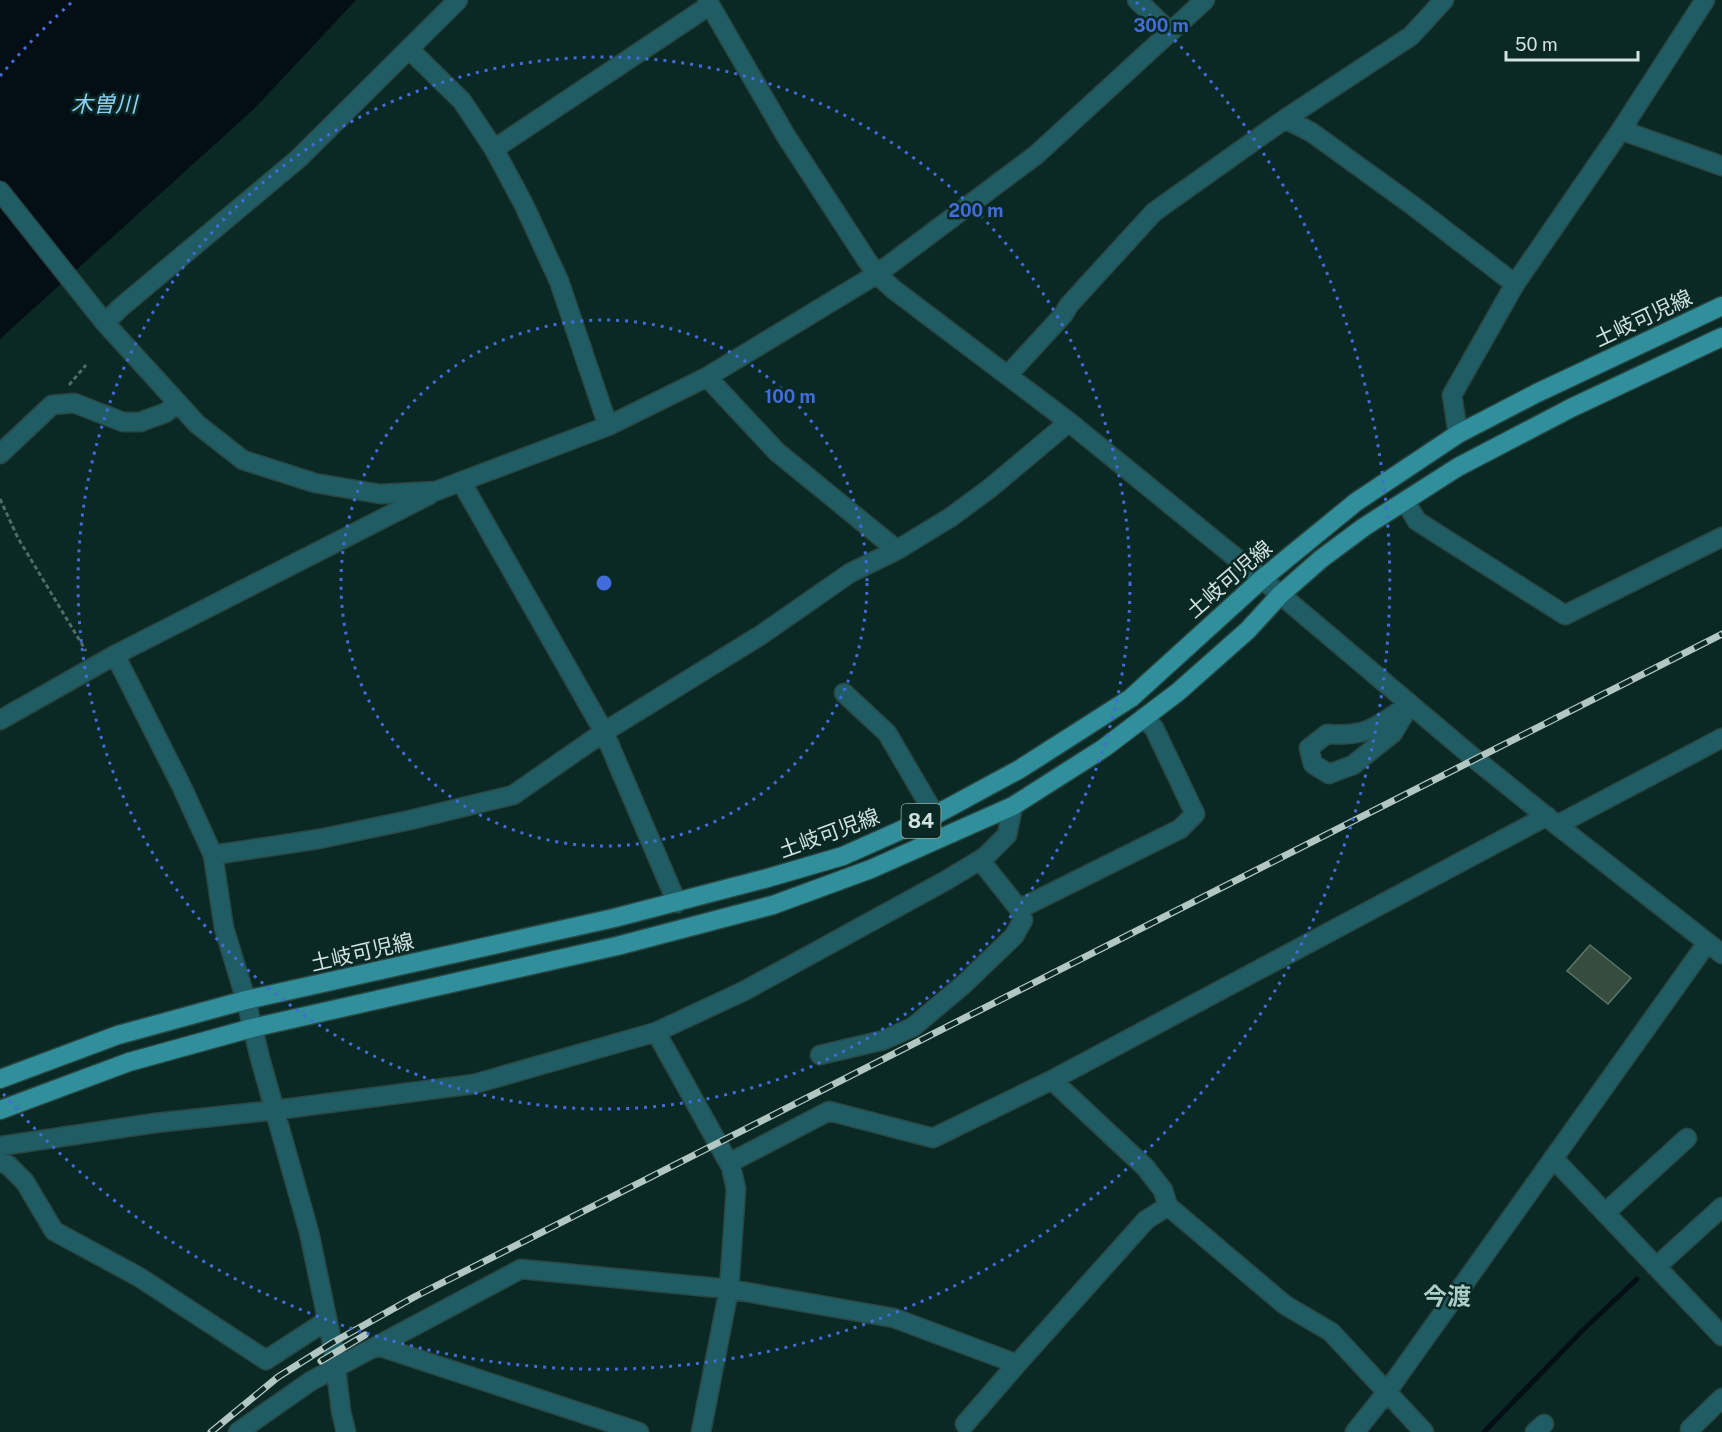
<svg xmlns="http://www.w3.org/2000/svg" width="1722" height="1432" viewBox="0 0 1722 1432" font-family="'Public Sans','Noto Sans JP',sans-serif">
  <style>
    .water { fill: #040f15 }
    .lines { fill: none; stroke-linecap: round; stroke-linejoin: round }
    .stream { stroke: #040f15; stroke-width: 5 }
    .building { fill: #354c3f; stroke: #5d7667; stroke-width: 1.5 }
    .minor-casing { stroke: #2a4743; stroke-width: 21 }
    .major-casing { stroke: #2a4743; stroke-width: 21 }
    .path { stroke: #516b67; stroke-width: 3; stroke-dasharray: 4.5 3; stroke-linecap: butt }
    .minor { stroke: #205c64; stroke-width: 18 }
    .major { stroke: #318f9c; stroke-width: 18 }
    .rail-casing { stroke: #b2c6c2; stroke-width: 7 }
    .rail { stroke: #0a2925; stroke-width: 4.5; stroke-dasharray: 14; stroke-linecap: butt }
    .ring { fill: none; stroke: #416cd9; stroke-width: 3; stroke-dasharray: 3 6 }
    .labels { text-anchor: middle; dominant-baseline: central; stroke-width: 5; stroke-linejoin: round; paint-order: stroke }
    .shield { fill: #0a2925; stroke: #95aaa7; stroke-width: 1.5 }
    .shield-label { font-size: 20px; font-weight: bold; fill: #d1e2df }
    .street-label { font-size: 21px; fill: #d1e2df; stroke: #0a2925 }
    .water-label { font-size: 22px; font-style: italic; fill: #8dd0f5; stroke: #0a2925 }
    .quarter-label { font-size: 24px; font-weight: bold; fill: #abcdc7; stroke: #0a2925 }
    .centre { fill: #416cd9; stroke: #0a2925; stroke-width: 3 }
    .ring-label { font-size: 18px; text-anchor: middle; font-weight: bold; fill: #416cd9; stroke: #0a2925; stroke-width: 5; stroke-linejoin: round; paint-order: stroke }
  </style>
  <rect width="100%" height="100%" fill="#0a2925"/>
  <path class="water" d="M0,0H356L255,108L0,339Z"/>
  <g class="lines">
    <path class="stream" d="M1484,1432L1583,1330L1637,1279"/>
  </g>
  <path class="building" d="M1590,945L1631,978L1608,1004L1567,971Z"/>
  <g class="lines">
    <g class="minor-casing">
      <path id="minor" d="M707,0L786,136L866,259L877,274L893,289L1069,422L1262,579L1475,759L1557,825L1722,954
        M1137,0L1170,32
        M409,49L462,101L494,149L524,205L559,281L608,426
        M1285,119L1311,132L1412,205L1515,284
        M1621,130L1722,166
        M494,149L710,5
        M0,191L105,323L197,424L243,460L315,483L380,494L436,491L608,426L707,377L877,274L1036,155L1205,0
        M105,323L120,308L298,159L458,0
        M1008,375L1063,315L1069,305L1154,212L1285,119L1411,36L1444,0
        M707,377L777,452L897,550
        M1458,434L1452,395L1515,284L1621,130L1705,0
        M0,454L52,405L74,403L123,422H140L165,413L178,403
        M462,483L604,732L677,903
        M1405,501L1417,521L1565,615L1722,537
        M115,655L181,785L213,855L224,928L246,1000L260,1058L309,1232L334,1352L341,1411L346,1432
        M844,693L887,733L935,815
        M1410,704L1393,733L1353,765L1329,774L1313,764L1309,748L1327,734C1369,737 1377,726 1410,704Z
        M0,720L115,655L429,495
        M1557,825L1722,738
        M213,855L319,839L410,820L513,795L604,732L761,635L850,573L897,550L951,517L989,489L1069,422
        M1019,909L1180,829L1195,814L1154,728L1143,718
        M656,1032L731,1167L736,1189L729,1289L701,1432
        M820,1055L884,1040L913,1027L963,985L1014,936L1023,920L1019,909L980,860
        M1052,1080L1145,1167L1163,1190L1168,1206L1285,1305L1331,1332L1424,1432
        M0,1146L155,1123L276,1110L474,1084L656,1032L744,991L945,881L980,860L987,855L1007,835L1013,806
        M1553,1158L1722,1336
        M0,1162L8,1165L25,1182L54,1231L139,1277L266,1360L326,1321
        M729,1163L829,1111L933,1138L1052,1080L1547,816
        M1605,1213L1687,1138
        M1656,1267L1722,1207
        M378,1346L639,1432
        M965,1424L1017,1364
        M1690,1429L1722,1398
        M238,1432L311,1381L521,1269L729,1289L894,1318L1017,1364L1146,1220L1168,1206
        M1355,1432L1386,1393L1707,943
        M1535,1432L1544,1424"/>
    </g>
    <g class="major-casing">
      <path id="major" d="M0,1079L118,1035L246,1000L614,918L764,879L843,856L935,815L1020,769L1131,698L1262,579L1356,502L1458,434L1537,393L1722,306
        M0,1110L129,1062L252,1028L617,946L773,905L871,869L1013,806L1104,748L1178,692L1248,630L1280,595L1321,559L1364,527L1458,467L1571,408L1722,337"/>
    </g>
    <path class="path" d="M69,385L86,365
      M0,499L18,538L86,651"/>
    <use href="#minor" class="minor"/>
    <use href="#major" class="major"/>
    <g class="rail-casing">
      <path id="rail" d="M321,1361L365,1335
        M211,1432L278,1377L332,1343L416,1296L1722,634"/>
    </g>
    <use href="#rail" class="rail"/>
  </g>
  <g class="ring">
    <circle cx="604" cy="583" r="263"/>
    <circle cx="604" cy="583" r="526"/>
    <path d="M0 76A788 788 0 0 1 72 2M1136 2A788 788 0 1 1 0 1090"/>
  </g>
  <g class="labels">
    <rect class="shield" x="901.5" y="804" width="39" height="34" rx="4.5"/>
    <g class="shield-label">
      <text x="921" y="821">84</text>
    </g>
    <g class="street-label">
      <text transform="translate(1643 318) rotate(-25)">土岐可児線</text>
      <text transform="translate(1229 579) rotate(-41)">土岐可児線</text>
      <text transform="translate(829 833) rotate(-20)">土岐可児線</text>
      <text transform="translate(362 952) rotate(-13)">土岐可児線</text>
    </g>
    <g class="water-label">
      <text x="104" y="104">木曽川</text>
    </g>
    <g class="quarter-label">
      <text x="1447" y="1296">今渡</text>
    </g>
  </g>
  <circle cx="604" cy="583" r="9" class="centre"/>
  <g class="ring-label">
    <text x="1161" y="32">300 m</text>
    <text x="976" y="217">200 m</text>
    <text x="790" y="403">100 m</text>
  </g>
  <path d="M1506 51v9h132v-9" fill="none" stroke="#d1e2df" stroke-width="3"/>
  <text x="1515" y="51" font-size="18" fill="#d1e2df" stroke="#0a2925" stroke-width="4.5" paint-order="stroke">50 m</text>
</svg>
